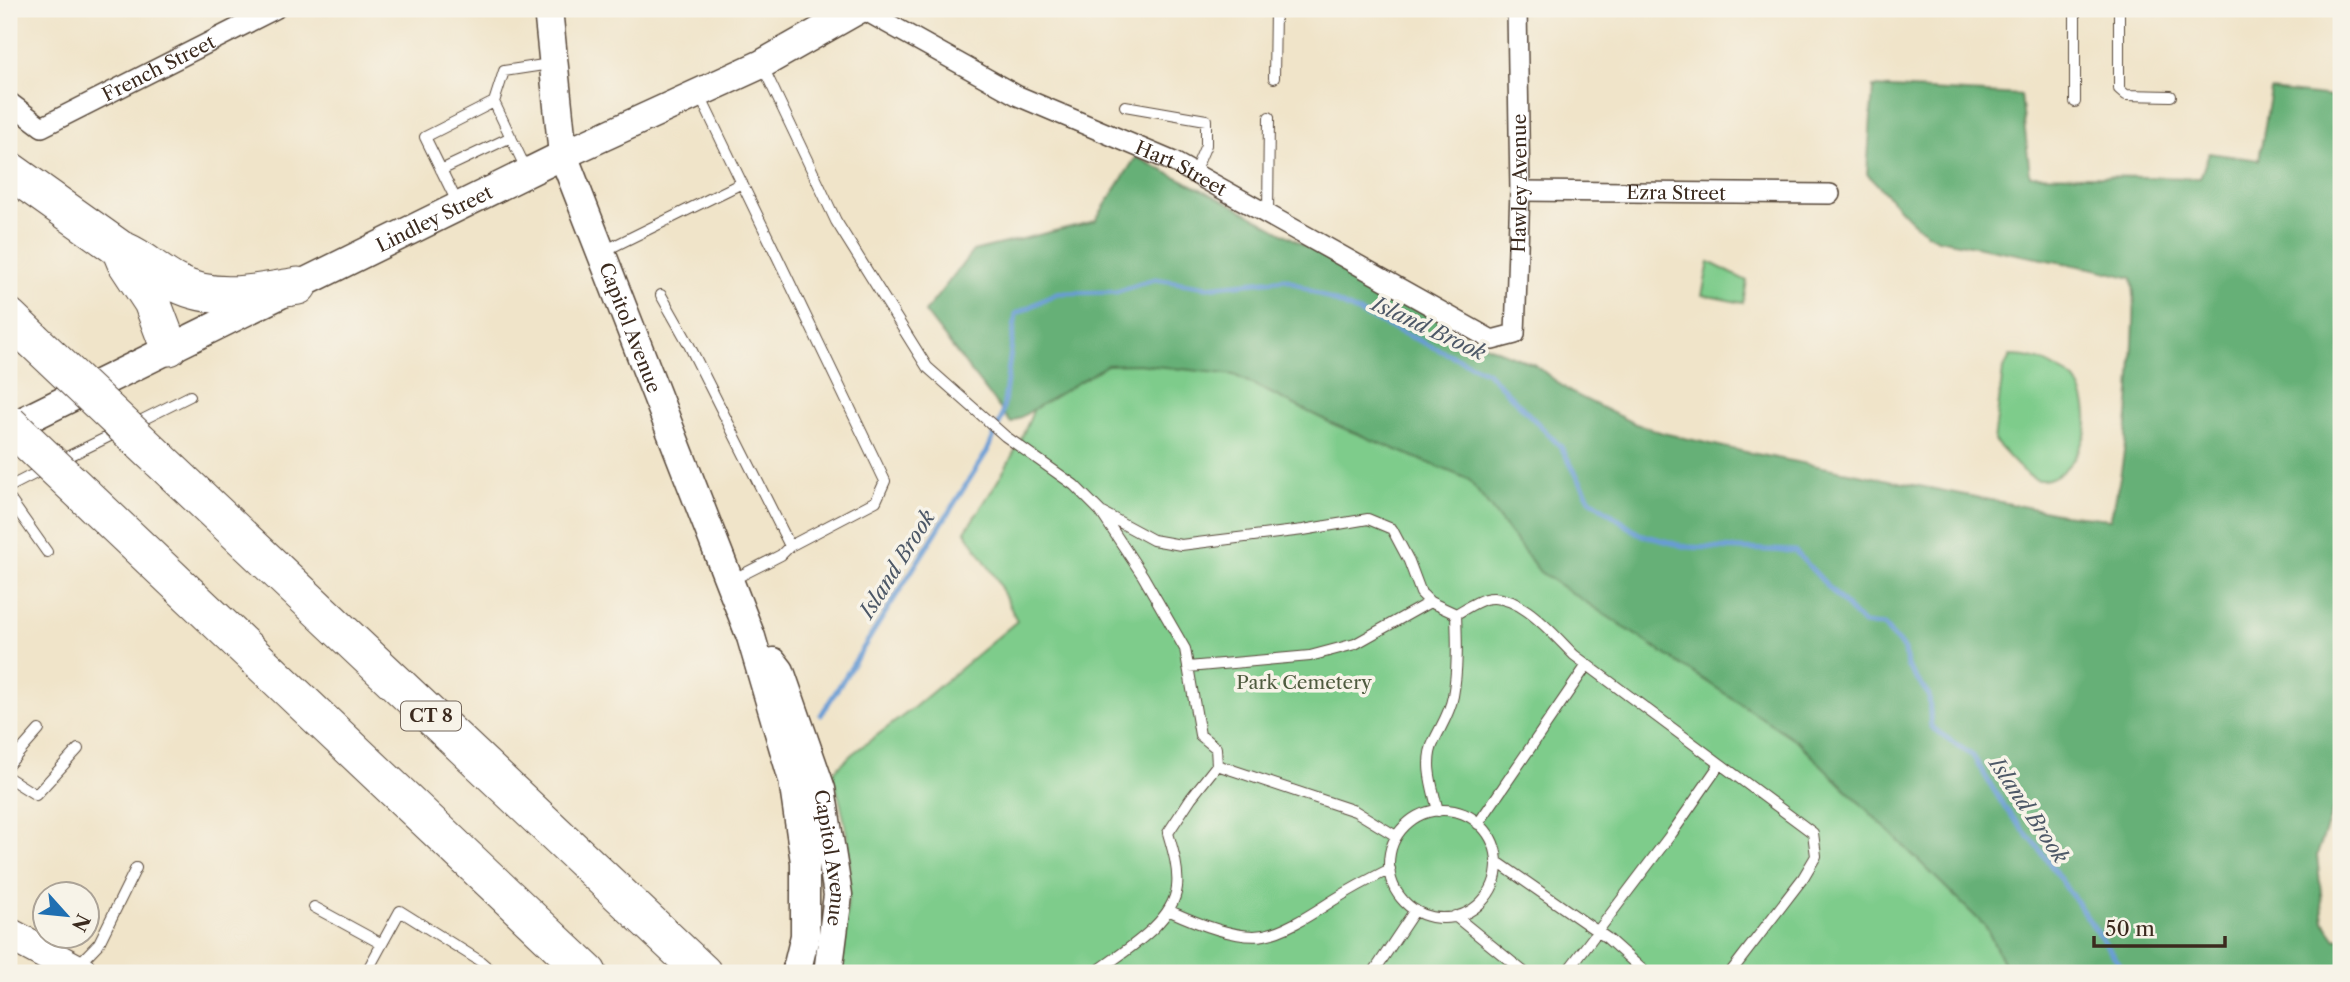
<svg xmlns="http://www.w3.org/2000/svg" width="2350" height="982" viewBox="0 0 2350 982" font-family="'Libre Caslon Text',serif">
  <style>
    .green { fill: #7ecc8b; stroke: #5c7b54; stroke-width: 2 }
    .forest { fill: #66b077; stroke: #506d4a; stroke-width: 2 }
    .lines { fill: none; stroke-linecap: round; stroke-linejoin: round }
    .stream { stroke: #689cd4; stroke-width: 5 }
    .service-casing { stroke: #564638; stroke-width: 12 }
    .minor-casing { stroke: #564638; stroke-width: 22 }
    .secondary-casing { stroke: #564638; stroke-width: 31 }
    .primary-casing { stroke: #564638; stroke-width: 34 }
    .motorway-casing { stroke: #564638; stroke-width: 39 }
    .service { stroke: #fff; stroke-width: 10 }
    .minor { stroke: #fff; stroke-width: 19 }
    .secondary { stroke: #fff; stroke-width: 28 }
    .primary { stroke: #fff; stroke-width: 32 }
    .motorway { stroke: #fff; stroke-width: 37 }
    .motorway-bridge-casing { stroke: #564638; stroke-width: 39; stroke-linecap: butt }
    .motorway-bridge { stroke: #fff; stroke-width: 37 }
    .labels { text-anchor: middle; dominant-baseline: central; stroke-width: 7; stroke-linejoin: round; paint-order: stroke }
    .shield { fill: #f7f3e8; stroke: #73665b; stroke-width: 2 }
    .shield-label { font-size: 18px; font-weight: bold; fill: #3b2a1e }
    .street-label { font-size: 19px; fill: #3b2a1e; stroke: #f7f3e8 }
    .park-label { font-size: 19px; fill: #4f5b3f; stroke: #f7f3e8 }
    .water-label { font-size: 21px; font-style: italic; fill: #4d5867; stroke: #f7f3e8 }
  </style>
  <rect width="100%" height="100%" fill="#f7f3e8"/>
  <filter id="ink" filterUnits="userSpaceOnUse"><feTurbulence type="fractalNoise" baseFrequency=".0143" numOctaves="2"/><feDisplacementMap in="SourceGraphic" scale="14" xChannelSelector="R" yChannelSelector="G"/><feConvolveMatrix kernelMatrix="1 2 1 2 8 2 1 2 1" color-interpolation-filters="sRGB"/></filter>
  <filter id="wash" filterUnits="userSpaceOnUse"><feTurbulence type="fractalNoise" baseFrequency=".00686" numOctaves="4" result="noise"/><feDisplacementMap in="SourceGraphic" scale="28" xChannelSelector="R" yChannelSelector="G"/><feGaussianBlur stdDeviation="1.57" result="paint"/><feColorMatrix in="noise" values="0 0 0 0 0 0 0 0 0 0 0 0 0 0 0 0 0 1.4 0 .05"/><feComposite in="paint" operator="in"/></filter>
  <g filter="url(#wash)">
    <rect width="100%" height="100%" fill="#f0e4c9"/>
    <path class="green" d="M1709,262L1747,281L1743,303L1702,295Z
      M1280,312L1873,779L2028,973H839C843,934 851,893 849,853C847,826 840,799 832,773L852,754L912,709L1017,621L996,578L965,531C996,486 1027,437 1042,385Z
      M2010,356C2028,356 2040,359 2055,368C2062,372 2073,376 2077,383C2086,397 2090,419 2085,435C2079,454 2062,482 2038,480C2025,478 2004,450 1994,441L2003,370Z"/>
    <path class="forest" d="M1873,87L2021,95L2030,175L2200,178L2209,153L2259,160L2271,90L2341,98V786L2317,855L2324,922L2336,939L2341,938V973H2083L2076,967L2070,973H2008L1986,927L1797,741L1540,572L1468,479L1333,424L1234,375L1138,364L1107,365L1011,423L925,312L973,251L1095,221L1136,157L1231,204L1477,342L1535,365L1570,392L1633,423L1663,433L1741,451L2062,514L2110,519C2126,467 2130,398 2133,342C2134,321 2136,299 2132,278L2100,270L1938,239C1912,229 1889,194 1867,174Z"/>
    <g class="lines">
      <path class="stream" d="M821,715L988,450L1002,417L1016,314L1057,293L1116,292L1155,279L1207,287L1286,279L1487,372L1561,447L1590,499L1639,534L1687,547L1795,551L1863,624L1884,626L1905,650L1907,666L1929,695L1931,727L1973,756L2005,808L2040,850L2126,973"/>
    </g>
  </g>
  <g filter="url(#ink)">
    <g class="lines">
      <g class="service-casing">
        <path id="service" d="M2119,9V89L2126,95L2171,96
          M763,67L836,221L927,367L1005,436L1074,485L1100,511L1143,576L1185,649L1200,735L1216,748L1217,765L1191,798L1168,833C1173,850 1179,870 1177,887C1173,924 1122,952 1095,973
          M1274,78L1275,9
          M494,102L527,171
          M2075,102V9
          M1125,106L1206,120V145L1194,173
          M441,170L511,137
          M458,204L425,137L494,102L504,71L550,64
          M1268,215L1269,117
          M604,251L742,183
          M661,295L687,341L790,546L876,501L885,481L700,96
          M134,424L190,396
          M59,461L118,432
          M9,487L46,468
          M9,498L47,552
          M1103,513L1153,540L1181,545L1303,530L1368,519L1392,529L1409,561L1421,593L1430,602L1456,614C1465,609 1475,602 1485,599C1518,591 1552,633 1574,655L1813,833L1816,856L1803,878L1730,973
          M730,581L781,555L790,546
          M1188,667L1310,656L1355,644L1430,602
          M9,764L39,730
          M1217,765L1355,811L1396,836
          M9,778L36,795L78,749
          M1389 864a54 54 0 1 1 108 0a54 54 0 1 1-108 0Z
          M1438,811C1433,789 1423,763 1434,741C1441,726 1450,713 1453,696C1458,668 1457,642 1456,614
          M1478,824L1587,665
          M1496,861L1607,938L1646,973
          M314,907L382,944
          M1170,911C1194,922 1237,940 1264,935C1287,931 1313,913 1332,901C1351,889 1370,879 1390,869
          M1455,916L1525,973
          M77,966L99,943L136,868
          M366,973L400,911L480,961L494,973
          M1373,973L1415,910
          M1566,973L1672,833L1720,764"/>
      </g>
      <g class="minor-casing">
        <g id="minor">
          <path id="s1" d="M862,9L1018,96L1174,162L1492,340L1515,334L1520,191L1517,9"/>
          <path id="s2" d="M9,102L42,127L275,9"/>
          <path id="s3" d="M1520,191L1830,194"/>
        </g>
      </g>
      <g class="secondary-casing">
        <g id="secondary">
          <path id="s4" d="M548,9L563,155L751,637L793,780L805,862V936L796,973"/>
          <path id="s5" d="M9,428L563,155L762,64L859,9"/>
          <path id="s6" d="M773,662L780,671L821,789L838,895L828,973"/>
        </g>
      </g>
      <g class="primary-casing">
        <path id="primary" d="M9,934L82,973"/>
      </g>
      <g class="motorway-casing">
        <path id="motorway" d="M9,170L120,249L125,261L152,302L169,347
          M125,251C144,259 158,274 176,283C215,303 256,293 298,286
          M9,317L33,340
          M159,459L703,973
          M84,495L588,973"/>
      </g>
      <use href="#service" class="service"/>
      <use href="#minor" class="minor"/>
      <use href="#secondary" class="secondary"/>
      <use href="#primary" class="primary"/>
      <use href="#motorway" class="motorway"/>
      <g class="motorway-bridge-casing">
        <path id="motorway-bridge" d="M33,340L159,459
          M9,424L84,495"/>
      </g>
      <use href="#motorway-bridge" class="motorway-bridge"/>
    </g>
  </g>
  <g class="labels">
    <rect class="shield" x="401" y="701.5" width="60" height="29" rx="5"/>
    <g class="shield-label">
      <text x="431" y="716">CT 8</text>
    </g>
    <g class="street-label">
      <text stroke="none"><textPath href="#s2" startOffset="172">French Street</textPath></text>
      <text stroke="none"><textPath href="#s1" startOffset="357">Hart Street</textPath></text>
      <text stroke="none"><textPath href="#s1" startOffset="887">Hawley Avenue</textPath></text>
      <text stroke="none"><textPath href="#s3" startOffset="156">Ezra Street</textPath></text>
      <text stroke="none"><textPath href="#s5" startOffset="474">Lindley Street</textPath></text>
      <text stroke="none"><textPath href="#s4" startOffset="332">Capitol Avenue</textPath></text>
      <text stroke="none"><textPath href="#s6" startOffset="206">Capitol Avenue</textPath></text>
    </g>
    <g class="park-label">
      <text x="1304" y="682">Park Cemetery</text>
    </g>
    <g class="water-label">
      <text transform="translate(1429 328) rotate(25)">Island Brook</text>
      <text transform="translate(897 564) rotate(-58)">Island Brook</text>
      <text transform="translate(2029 810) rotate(56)">Island Brook</text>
    </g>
  </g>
  <rect width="2350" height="982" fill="none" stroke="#f7f3e8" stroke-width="35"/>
  <g transform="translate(66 915) rotate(117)"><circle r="33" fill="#f7f3e8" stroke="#aca397" stroke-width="2"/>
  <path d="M0-5L12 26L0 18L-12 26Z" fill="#1f6fb2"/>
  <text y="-10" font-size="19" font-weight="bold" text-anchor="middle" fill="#3b2a1e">N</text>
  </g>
  <path d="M2094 936v10h131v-10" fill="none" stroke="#3b2a1e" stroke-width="3.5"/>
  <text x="2105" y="936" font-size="21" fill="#3b2a1e" stroke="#f7f3e8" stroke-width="5" paint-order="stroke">50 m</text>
</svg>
